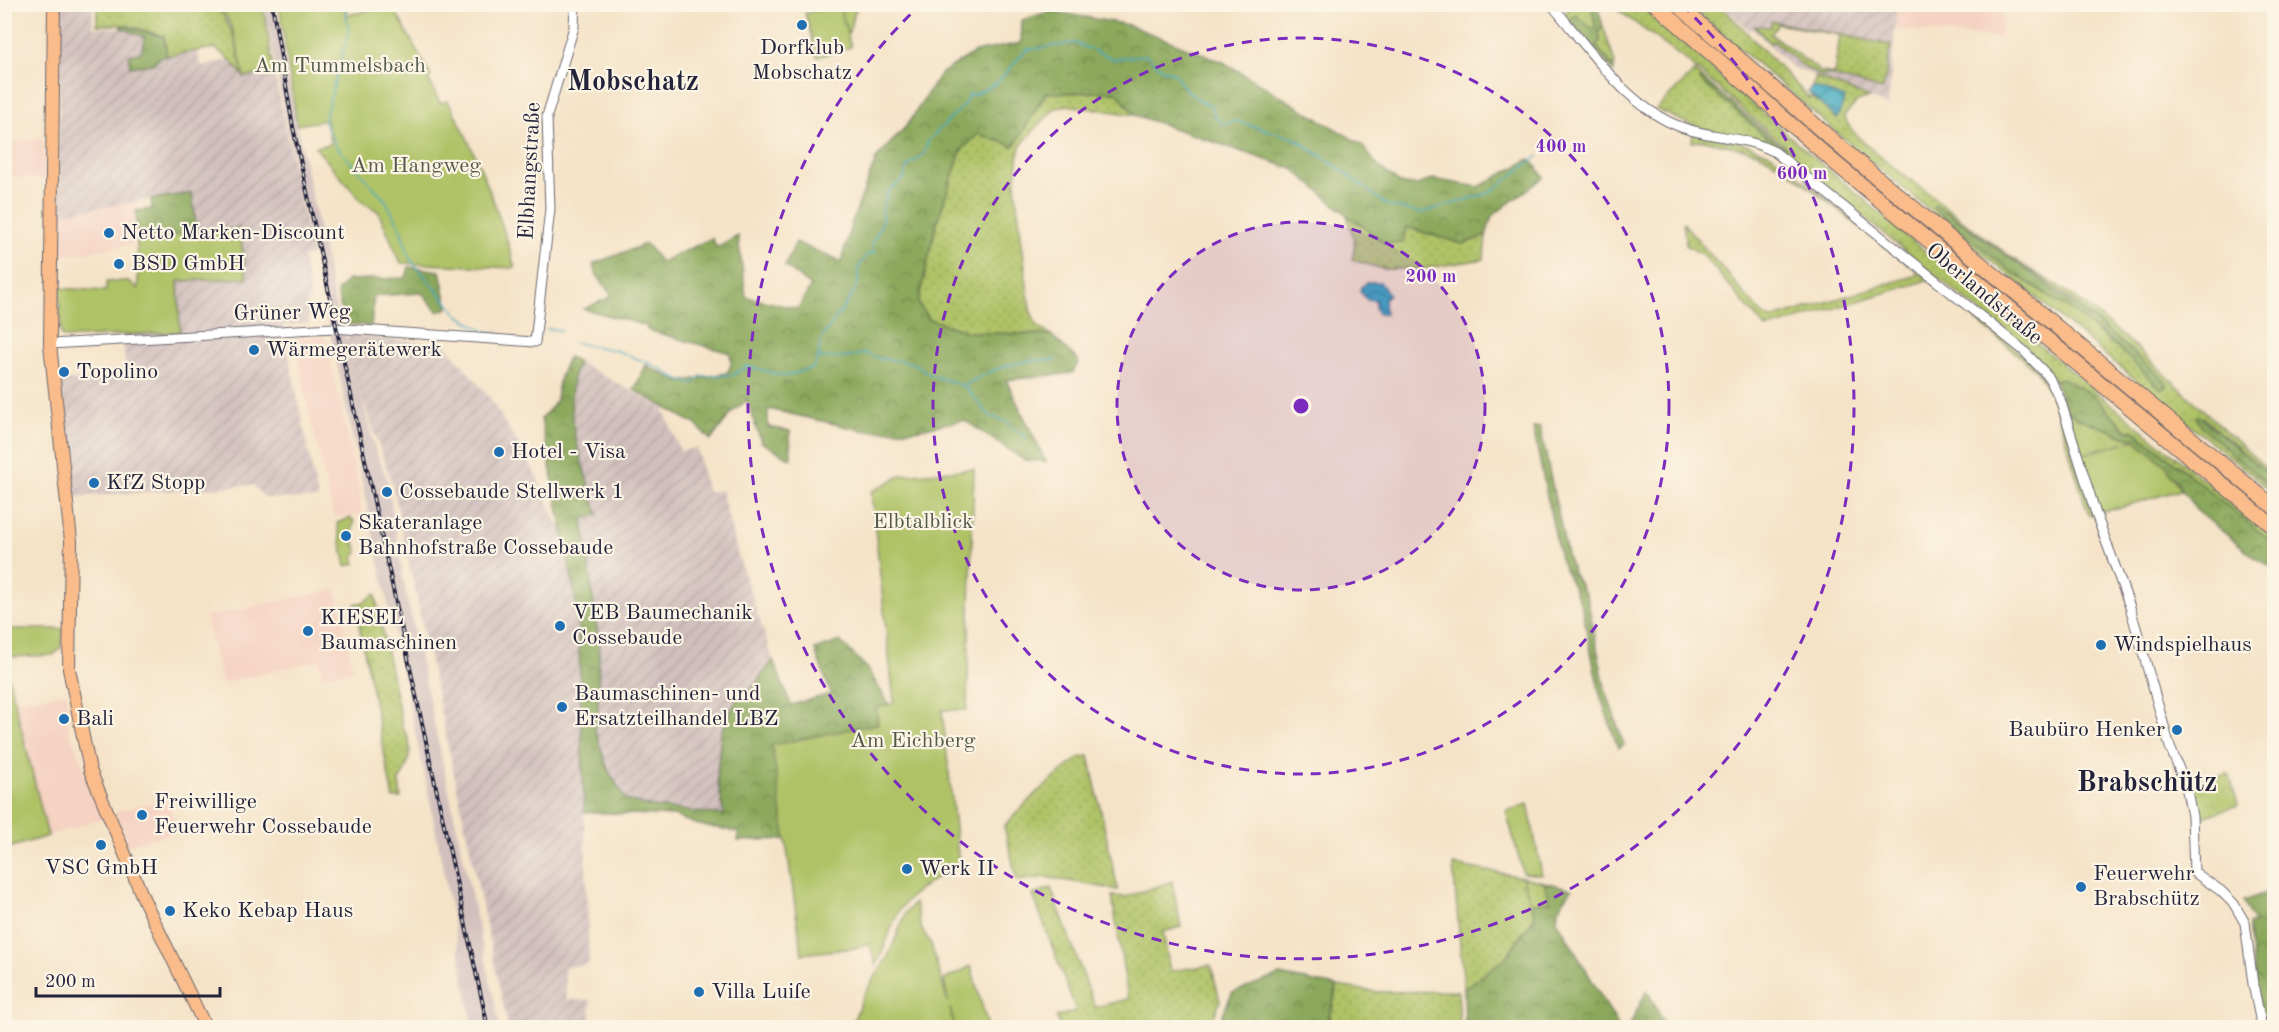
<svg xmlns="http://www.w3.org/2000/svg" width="2279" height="1032" viewBox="0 0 2279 1032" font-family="'Old Standard TT',serif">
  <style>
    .built { fill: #f5d2c2 }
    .industrial { fill: url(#industrial-furrows); fill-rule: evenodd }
    .railway { fill: #d1bfbd }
    .grass { fill: url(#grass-dots); stroke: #687250; stroke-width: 1.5; fill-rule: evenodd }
    .forest { fill: url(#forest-crowns); stroke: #56654b; stroke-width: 1.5 }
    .park { fill: url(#park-crowns); stroke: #687250; stroke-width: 1.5 }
    .garden { fill: #afc266; stroke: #687250; stroke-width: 1.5 }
    .water { fill: url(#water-waves); stroke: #31667e; stroke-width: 1.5 }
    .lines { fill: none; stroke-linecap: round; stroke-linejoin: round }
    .stream { stroke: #40a9c0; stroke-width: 1.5 }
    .tertiary-casing { stroke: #6c666c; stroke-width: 11 }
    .primary-casing { stroke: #6c666c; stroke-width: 14 }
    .motorway-casing { stroke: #6c666c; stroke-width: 16 }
    .tertiary { stroke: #fff; stroke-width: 9 }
    .primary { stroke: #f9bc8a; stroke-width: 12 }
    .motorway { stroke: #f9bc8a; stroke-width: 14 }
    .rail-casing { stroke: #22223b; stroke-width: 4 }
    .rail { stroke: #fcf5e5; stroke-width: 1.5; stroke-dasharray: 4.5; stroke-linecap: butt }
    .ring { fill: none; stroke: #7b2cbf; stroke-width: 3; stroke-dasharray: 10 8 }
    .poi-dot { fill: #1f6fb2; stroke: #fcf5e5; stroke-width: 2 }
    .labels { text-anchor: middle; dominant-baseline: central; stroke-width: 4.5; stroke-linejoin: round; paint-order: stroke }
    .poi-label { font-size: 22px; fill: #22223b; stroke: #fcf5e5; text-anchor: start }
    .park-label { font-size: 22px; fill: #535a4a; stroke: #fcf5e5 }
    .street-label { font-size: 22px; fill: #22223b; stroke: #fcf5e5 }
    .district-label { font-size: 28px; font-weight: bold; fill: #22223b; stroke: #fcf5e5 }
    .centre { fill: #7b2cbf; stroke: #fcf5e5; stroke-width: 3 }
    .ring-label { font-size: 18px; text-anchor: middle; font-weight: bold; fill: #7b2cbf; stroke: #fcf5e5; stroke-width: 4.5; stroke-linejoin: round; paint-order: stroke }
  </style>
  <defs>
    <pattern id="industrial-furrows" width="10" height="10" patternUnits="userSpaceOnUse" patternTransform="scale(1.5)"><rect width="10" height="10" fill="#d1bfbd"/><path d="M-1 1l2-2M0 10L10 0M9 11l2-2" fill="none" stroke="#b3a4a3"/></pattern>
    <pattern id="grass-dots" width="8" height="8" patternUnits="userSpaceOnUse" patternTransform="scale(1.5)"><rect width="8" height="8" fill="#afc266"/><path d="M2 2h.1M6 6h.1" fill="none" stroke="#96a659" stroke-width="1.8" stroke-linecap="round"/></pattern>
    <pattern id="forest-crowns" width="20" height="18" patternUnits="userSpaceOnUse" patternTransform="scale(1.5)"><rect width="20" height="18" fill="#8ba85b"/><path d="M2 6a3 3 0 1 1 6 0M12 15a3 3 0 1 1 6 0" fill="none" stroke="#71884c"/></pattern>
    <pattern id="park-crowns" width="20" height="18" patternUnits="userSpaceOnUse" patternTransform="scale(1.5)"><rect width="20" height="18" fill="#afc266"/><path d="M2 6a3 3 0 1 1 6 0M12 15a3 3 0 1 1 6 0" fill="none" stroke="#96a659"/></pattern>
    <pattern id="water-waves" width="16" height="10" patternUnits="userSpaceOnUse" patternTransform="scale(1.5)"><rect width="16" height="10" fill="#40a9c0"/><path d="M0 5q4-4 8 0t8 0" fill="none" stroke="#35899d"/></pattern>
  </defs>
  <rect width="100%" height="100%" fill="#fcf5e5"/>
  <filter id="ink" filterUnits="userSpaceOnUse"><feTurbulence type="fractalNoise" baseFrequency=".0167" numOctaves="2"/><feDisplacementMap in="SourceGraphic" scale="12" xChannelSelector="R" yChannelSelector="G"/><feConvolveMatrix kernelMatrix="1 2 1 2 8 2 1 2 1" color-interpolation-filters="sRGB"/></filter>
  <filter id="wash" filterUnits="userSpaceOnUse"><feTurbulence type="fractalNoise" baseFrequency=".008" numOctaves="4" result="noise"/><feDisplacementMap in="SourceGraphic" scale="24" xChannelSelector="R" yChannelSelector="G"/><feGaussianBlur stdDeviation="1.35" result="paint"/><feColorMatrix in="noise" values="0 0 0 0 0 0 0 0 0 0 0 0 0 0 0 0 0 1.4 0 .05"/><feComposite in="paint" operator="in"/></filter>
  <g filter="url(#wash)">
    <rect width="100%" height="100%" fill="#f5e3c8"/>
    <path class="built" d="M1897,5H2003L2000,38L1895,29Z
      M43,139L47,179L5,177V144Z
      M136,202L137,244L57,256L56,214Z
      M325,336L360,491L361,515L335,517L333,515L308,407L294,337Z
      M336,589L353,670L323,676L319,660L222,683L205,617Z
      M67,693L69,730L104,818L48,836L14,701Z
      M168,799L177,832L127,845L114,812Z"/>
    <path class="industrial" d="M60,5H92L93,27L121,28L145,37L141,52L160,57L196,50L201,66L230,60L244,77L274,73L312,255L303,257L310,298L307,302L309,323L283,326L318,499L265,498L253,485L72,497L60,381L126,377L123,334L180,331L178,281L246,278L239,229L197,233L192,193L58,214Z
      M1722,5H1897L1888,106L1790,66L1753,28L1750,31ZM1772,21L1890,45L1883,90L1826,74L1823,76L1806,68L1757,26L1771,27Z
      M351,335L446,345L490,398L532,467L566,542L575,595L579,647L589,964L564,967L567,1000H590L591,1021L508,1027L392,483L353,372L346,339Z
      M578,362L663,408L680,451L697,448L707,492L721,490L738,555L773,660L754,686L737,699L719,798L725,815L653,807L626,800L608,770L595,730L598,709L599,644L583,519L597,515L578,444L573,413L572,383Z"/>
    <path class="railway" d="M264,5H275L292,103L336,310L346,339L376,452L388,481L404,584L500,1027H473L431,806L287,128Z"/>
    <path class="grass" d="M97,5H204L221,11L234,36L244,77L230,60L215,48L167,56L164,36L127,25H97Z
      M1572,5H1591L1596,27L1591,29L1576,15L1569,20L1564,15Z
      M1611,5H1642C1844,191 2066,365 2274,538V544L2138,433L2126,429L2093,395L2062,378L2054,380L2028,350L1790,158L1764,142L1695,127L1656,109L1695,71L1701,77L1700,79L1778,147L1780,145L1789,150L1692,65Z
      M1689,5H1720L1810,99L1811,96L1837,118L1845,98L1812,87L1816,77L1869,98L1857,102L1845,115C1844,134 1909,179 1926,191C1957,216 1988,241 2020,263C2038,275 2057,284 2074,297C2146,350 2207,417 2274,475V479L2203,417L2202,427L2274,490V494L1876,166ZM1936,204L2073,301L2164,380L2167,385L2165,388L2075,313L2010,271L1934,208Z
      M1771,21L1891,45L1883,90L1826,74L1823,77L1806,68L1773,41L1770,43L1754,26L1771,27ZM1778,24L1840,35L1834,74L1821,72L1771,34Z
      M1603,26L1615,63L1614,67L1596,46L1600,41L1599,31Z
      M1117,92L1135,115L1066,105L1054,109L1020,146L1015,184L1030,309L1037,326L1051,335L968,332L929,319L918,303L937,222L961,151L978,134L1014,146L1046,93Z
      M1693,133L1746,144L1772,155L2031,361L2053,390L2094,515L2089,516L2052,396L2036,370L1928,280L1766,329L1703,255L1686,245L1683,223L1761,313L1770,319L1917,275V271L1783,167L1757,152L1704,140L1692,142Z
      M1347,215L1385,243L1406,227L1462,244L1486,236L1484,259L1420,269H1383L1352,260L1355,244Z
      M2066,410L2078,418L2135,440L2080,455Z
      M375,594L403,729C415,743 409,767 399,780L401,798H393L355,604L364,602Z
      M1089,756L1118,890L1046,877L1017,881L1004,826L1036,793L1079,758Z
      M1453,865L1522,877L1535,916L1505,958L1464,989Z
      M1172,881L1181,927L1163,932L1170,971L1211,965L1220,1001L1210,1027H1060L1056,1017L1076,1011L1033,895L1051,888L1095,1007L1128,999L1112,896L1126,897Z
      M1337,986L1376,992L1458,991L1460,1027L1328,1028Z"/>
    <path class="forest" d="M1591,5H1597L1603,26L1599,31L1600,41L1596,46L1614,67V72L1569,20L1576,15L1591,28L1596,27Z
      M1051,11L1129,25L1223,62L1361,144L1378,166L1401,184L1417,185L1432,179L1479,187L1530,159L1544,177L1492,216L1486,236L1462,244L1406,227L1403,243H1385L1347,215L1293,169L1135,115L1117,92L1046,93L1014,146L978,134L961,151L937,222L918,303L929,319L968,332L1051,335L1079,361L1073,373L1006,380L1046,462L1024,460L964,420L915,430L866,431L768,409V427L790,431L791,459L761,442L747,400L731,413L711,440L695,424L634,390L646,365L679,382L727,373L731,365L730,353L647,330V326L584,309L612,296L597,275L593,264L646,244L661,262L712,238L717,248L738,236L746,297L798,309L811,286L785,266L796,242L841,262L852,222L876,159L908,124L940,74L975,52L1021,43L1022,20Z
      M121,25L164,37L167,56L160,57L154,64L130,67L129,55L141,52L145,37L121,28Z
      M1701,77L1780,145L1777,147L1700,80Z
      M192,193L197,233L137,239L136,211L152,209L151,199Z
      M1936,204C2014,262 2094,314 2164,380L2167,385L2161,389L2113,343L2075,313L2010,271L1933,208Z
      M409,267L440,271L448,308L438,312L422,293L374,296L371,326L345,324L337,292L348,280L406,278Z
      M568,357L578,362C559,409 585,469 598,515L583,519L599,644L598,709L595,730L608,770L626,800L653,807L724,815L717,778L721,732L737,699L754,686L773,660L791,705L831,694L815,650L840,641L866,667L889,704L877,708L878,724L772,745L786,839L738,841V832L695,824L675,816L584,812L579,647L575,595L541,419L555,403L560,377Z
      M2062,378L2093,395L2126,429L2138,433L2274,544V568L2256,558L2196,510L2166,466L2135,440L2078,418L2066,410L2054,380Z
      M2198,415L2274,479V490L2202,427L2196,418Z
      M1540,427L1567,555L1573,573L1587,597L1605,688L1624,745L1618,748L1600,695L1581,604L1560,559L1533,428Z
      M1544,882L1572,889L1558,909L1557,920L1619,1027H1465L1464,989L1505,958L1535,917L1531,903L1550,901Z
      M2274,890V1027H2265L2258,997L2248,924L2254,922L2243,901Z
      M1279,975L1337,986L1327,1025L1217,1027L1232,993Z
      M1647,990L1666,1027H1629Z"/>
    <path class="park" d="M839,5H857L848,35Z
      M2229,774L2238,805L2198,819L2191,787L2196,781Z"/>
    <path class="garden" d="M204,5H263L274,73L244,77C240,62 235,22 222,12C217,9 210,7 204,5Z
      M279,5H345L348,15L392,5L431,76L428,78L440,103L448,101C476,151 500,213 515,268L401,263L378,211L362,202L315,147L331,144L326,120L297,125Z
      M839,5L851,47L817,57L805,13Z
      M239,228L247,278L178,281L180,332L65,338L61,336L59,288L106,291V282L128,281L138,289L137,239Z
      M2135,440L2166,466L2181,490L2099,513L2080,455Z
      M974,469L967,710H942L959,864C938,878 910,891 898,913C889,930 886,948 876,965L869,943L855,948L802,954L772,745L878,724L877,708L894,703L871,492L902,475Z
      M350,518L354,521L352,534L358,553L354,556L355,564L346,566L337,523Z
      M5,629H64L61,648L53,655L10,657L6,667L48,836L5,849Z
      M1528,804L1542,875L1523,873L1506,811Z
      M1522,877L1544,882L1550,901L1531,903Z
      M915,903L921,928L931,944L948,1002L944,980L971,966L988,1027H955L950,1008L954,1027H851L863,996L889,955L906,912Z"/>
    <path class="water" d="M1812,87L1845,98L1837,119L1808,92Z
      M1368,282H1380L1389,294L1384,299L1385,314L1378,313L1375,308L1376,300L1366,299L1360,291L1361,287Z"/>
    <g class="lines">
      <path class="stream" d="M344,4L349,30L324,121L336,146L386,201L399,225L410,259L458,315L484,331L498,333
        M547,329L561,330
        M575,343L615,350L656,366L679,380L692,384L701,376L733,375L747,366L785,376L813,368L818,358L821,339L851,297L858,283V269L866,255L874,253L872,244L882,222V209L889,190L903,180L907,167L924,154L928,141L964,105L969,94L974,95L997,83L1026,50L1075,43L1114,59L1146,55L1162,69L1176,74C1182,90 1197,99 1212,107L1215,117L1223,124L1235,121L1294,138L1335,165L1388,206L1421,213L1489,193L1538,156
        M818,358H845L866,353C881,363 893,357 911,363C920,365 924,372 931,375C942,379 953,382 964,386C992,368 1022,358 1056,360
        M965,387L990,416L1005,421L1027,439
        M2267,1004L2274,1009"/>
    </g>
  </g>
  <g filter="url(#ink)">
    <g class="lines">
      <g class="tertiary-casing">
        <path id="tertiary" d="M1551,4C1588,47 1626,107 1681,127C1713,139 1743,135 1775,152L2023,350L2048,376L2060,399L2096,514L2130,607L2170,747L2186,786L2192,816L2194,872L2221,891L2234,904L2245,923L2253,984L2262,1028
          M50,344L333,328L535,342L550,209L547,116L574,27L575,4"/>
      </g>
      <g class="primary-casing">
        <path id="primary" d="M54,4L50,344L71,541L69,669L90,770L144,900L206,1028"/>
      </g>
      <g class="motorway-casing">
        <path id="motorway" d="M1655,4L1835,163L2274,527
          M1677,4L1845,151L2274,507"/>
      </g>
      <use href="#tertiary" class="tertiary"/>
      <use href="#primary" class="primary"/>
      <use href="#motorway" class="motorway"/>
      <g class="rail-casing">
        <path id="rail" d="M272,4L293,127L488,1028"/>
      </g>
      <use href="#rail" class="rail"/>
    </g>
  </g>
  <circle cx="1301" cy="406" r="184" fill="#7b2cbf" fill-opacity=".12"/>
  <g class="ring">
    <circle cx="1301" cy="406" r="184"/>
    <circle cx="1301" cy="406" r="368"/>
    <path d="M1682 5A553 553 0 1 1 920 5"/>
  </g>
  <g class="poi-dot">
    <circle cx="802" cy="25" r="6"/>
    <circle cx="109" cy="233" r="6"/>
    <circle cx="119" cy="264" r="6"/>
    <circle cx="254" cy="350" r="6"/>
    <circle cx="64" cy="372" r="6"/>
    <circle cx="499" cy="452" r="6"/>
    <circle cx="94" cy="483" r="6"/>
    <circle cx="387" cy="492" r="6"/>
    <circle cx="346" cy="536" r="6"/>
    <circle cx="560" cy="626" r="6"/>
    <circle cx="308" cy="631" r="6"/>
    <circle cx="2101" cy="645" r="6"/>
    <circle cx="562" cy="707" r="6"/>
    <circle cx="64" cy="719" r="6"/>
    <circle cx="2177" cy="730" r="6"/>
    <circle cx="142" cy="815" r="6"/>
    <circle cx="101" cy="845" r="6"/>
    <circle cx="907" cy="869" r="6"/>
    <circle cx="2081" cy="887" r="6"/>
    <circle cx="170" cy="911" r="6"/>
    <circle cx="699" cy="992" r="6"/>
  </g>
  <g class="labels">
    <g class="poi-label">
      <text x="802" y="48" text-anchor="middle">Dorfklub<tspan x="802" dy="25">Mobschatz</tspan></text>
      <text x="121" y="233">Netto Marken-Discount</text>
      <text x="131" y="264">BSD GmbH</text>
      <text x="266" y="350">Wärmegerätewerk</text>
      <text x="76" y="372">Topolino</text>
      <text x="511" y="452">Hotel - Visa</text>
      <text x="106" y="483">KfZ Stopp</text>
      <text x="399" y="492">Cossebaude Stellwerk 1</text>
      <text x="358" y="523">Skateranlage<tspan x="358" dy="25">Bahnhofstraße Cossebaude</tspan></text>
      <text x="572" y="613">VEB Baumechanik<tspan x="572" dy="25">Cossebaude</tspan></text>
      <text x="320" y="618">KIESEL<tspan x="320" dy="25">Baumaschinen</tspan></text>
      <text x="2113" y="645">Windspielhaus</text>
      <text x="574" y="694">Baumaschinen- und<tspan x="574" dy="25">Ersatzteilhandel LBZ</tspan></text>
      <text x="76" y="719">Bali</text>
      <text x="2165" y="730" text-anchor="end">Baubüro Henker</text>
      <text x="154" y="802">Freiwillige<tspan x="154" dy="25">Feuerwehr Cossebaude</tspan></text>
      <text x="101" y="868" text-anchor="middle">VSC GmbH</text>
      <text x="919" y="869">Werk II</text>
      <text x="2093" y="874">Feuerwehr<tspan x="2093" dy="25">Brabschütz</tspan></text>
      <text x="182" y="911">Keko Kebap Haus</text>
      <text x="711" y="992">Villa Luiſe</text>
    </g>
    <g class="park-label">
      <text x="340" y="66">Am Tummelsbach</text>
      <text x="416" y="166">Am Hangweg</text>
      <text x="923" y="522">Elbtalblick</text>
      <text x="913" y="741">Am Eichberg</text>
    </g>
    <g class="street-label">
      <text transform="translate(530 171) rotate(-87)">Elbhangstraße</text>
      <text transform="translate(1984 294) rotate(40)">Oberlandstraße</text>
      <text transform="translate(292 313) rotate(-1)">Grüner Weg</text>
    </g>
    <g class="district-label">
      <text x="633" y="83">Mobschatz</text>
      <text x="2147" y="784">Brabschütz</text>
    </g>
  </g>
  <circle cx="1301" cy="406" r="9" class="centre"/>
  <g class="ring-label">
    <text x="1561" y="152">400 m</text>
    <text x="1802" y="179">600 m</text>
    <text x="1431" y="282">200 m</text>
  </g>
  <rect width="2279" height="1032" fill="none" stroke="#fcf5e5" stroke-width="24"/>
  <path d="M36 987v9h184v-9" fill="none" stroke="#22223b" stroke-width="3"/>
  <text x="45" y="987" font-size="18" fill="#22223b" stroke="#fcf5e5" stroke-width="4.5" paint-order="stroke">200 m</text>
</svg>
